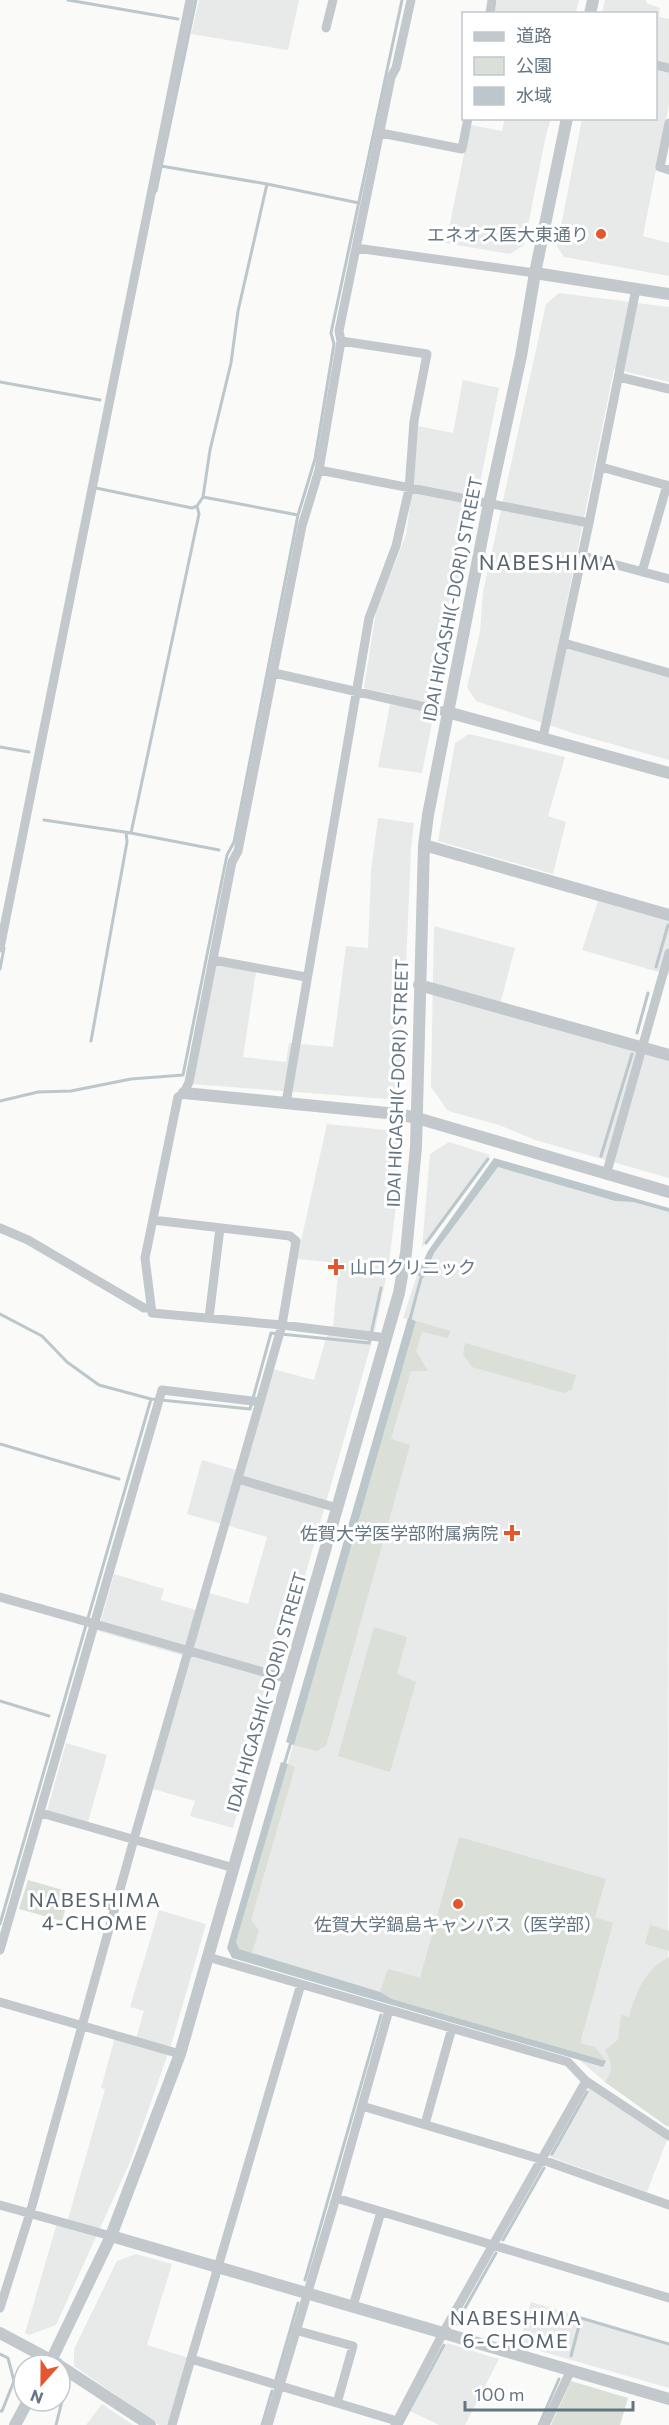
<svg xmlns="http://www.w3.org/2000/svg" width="669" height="2425" viewBox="0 0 669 2425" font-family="Commissioner,'Noto Sans JP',sans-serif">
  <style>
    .built { fill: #e8e9e9 }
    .green { fill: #dadfd7 }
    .water { fill: #bbc7cb }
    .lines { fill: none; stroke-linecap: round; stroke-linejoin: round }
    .stream { stroke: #bbc7cb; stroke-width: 3 }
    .minor { stroke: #c3c8cc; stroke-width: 9 }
    .tertiary { stroke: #c3c8cc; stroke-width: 12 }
    .poi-dot { fill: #e4572e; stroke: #fff; stroke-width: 2 }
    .labels { text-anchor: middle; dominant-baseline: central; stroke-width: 6; stroke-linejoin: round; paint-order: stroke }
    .poi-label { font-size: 18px; fill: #657683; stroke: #fff; text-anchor: end }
    .street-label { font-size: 18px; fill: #657683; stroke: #fff }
    .neighbourhood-label { font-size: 20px; letter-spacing: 1.5px; fill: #57646e; stroke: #fff }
    .quarter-label { font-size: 21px; letter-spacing: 1.5px; fill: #57646e; stroke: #fff }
  </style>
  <rect width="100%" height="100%" fill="#fafaf8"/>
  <path class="built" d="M199,0H299L288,50L191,34Z
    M497,0H579L576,13L494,14Z
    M605,0H646V3L660,8L659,17L669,19V104L643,236L669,243V276L564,257L557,246L582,119L656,118V14L602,13Z
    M505,119H551L546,135L524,245L510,254L446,243L470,125L502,131Z
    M559,293L669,307V382L614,369L558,646L669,677V760L576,734L476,701L467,687L480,632L483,592L546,304Z
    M463,380L499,388L422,773L378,767L392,694L364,688L376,611L406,535L413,483L418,426L453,433Z
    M469,734L565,757L548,816L566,822L553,874L438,841L455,743Z
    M378,818L414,823L411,849L401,1084L387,1099L192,1084L216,965L256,972L243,1057L286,1062L289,1043L333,1047L346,946L368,948L371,871Z
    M598,901L669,921V975L582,950Z
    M434,926L515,948L498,1012L669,1061V1178L535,1140L499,1125L448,1111L431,1087Z
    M327,1124L386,1130L400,1145L396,1205L389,1263L375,1331L233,1828L190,1816L195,1801L153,1789L191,1658L98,1631L114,1574L164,1589L161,1600L203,1612L209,1593L248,1604L267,1537L187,1514L202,1460L243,1472L273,1369L314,1380L326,1338L333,1326L339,1263L297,1259Z
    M449,1142L490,1155L422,1248L430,1154Z
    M498,1167L615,1201L633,1202L669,1212L668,2127L605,2082L568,2050L392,1999L239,1949L236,1942L416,1321L403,1318L417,1275L424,1278L434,1253Z
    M66,1743L107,1755L88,1822L47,1811Z
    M159,1910L206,1924L171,2045L130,2162L56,2325L29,2335L25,2333L57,2223L66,2226L105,2089L101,2088L115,2037L135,2042L144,2011L130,2007Z
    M587,2087L667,2140L647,2192L548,2156Z
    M136,2254L172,2264L147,2345L189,2358L168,2425H159L74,2366V2349L117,2261Z
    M531,2302L669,2343V2388L519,2345Z
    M447,2343L499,2359L465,2425H439L410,2411Z
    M102,2404L133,2425H86Z"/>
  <path class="green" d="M416,1321L451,1331L448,1338L422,1332L416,1351L428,1371H411L391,1439L410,1445L326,1746L317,1751L294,1745Z
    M465,1343L576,1375L572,1389L564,1393L472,1367L463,1354Z
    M374,1627L407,1637L397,1674L416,1682L390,1772L338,1756Z
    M288,1764L295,1767L251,1920L259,1930L252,1953L239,1949L236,1942Z
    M459,1837L606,1879L595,1917L613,1923L580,2043L595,2047L606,2061L392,1999L380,1992L388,1969L420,1978Z
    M28,1880L70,1892L62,1921L19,1909Z
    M650,1925L669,1931V1951L645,1944Z
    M669,1957V2125L668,2127L605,2082C614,2070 612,2062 605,2050L618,2040L621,2015L629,2017C636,1992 645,1969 669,1957Z
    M571,2381L628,2398L620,2425H551Z"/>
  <path class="water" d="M494,1158L669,1208V1212L633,1202L615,1201L498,1167L434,1253L424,1278L417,1275L428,1251Z
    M408,1318L416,1321L294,1745L286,1742Z
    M281,1762L288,1764L236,1942L239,1949L380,1992L392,1999L606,2061L603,2067L232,1958L227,1948Z"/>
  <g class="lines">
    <path class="stream" d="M68,0L178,19
      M161,166L267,184L359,203
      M156,191L196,0
      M0,382L100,400
      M96,488L192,508L197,506L203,497L298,515
      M203,497L210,450L231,363L238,311L267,184
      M0,747L29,752
      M44,820L131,833L219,850
      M131,833L199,514L197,506
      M656,967L668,925
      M0,969L4,948
      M637,1033L648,993
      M91,1041L127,842L126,832
      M0,1101L38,1092L71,1091L131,1079L183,1075L227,855L234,842L298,515L315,459L334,344L331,333L402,0
      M601,1156L632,1054
      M426,1243L488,1159
      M0,1314L42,1336L67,1362L99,1385L151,1399L250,1409L271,1333L369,1343L381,1288
      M409,1323L422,1274
      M0,1444L119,1479
      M0,1701L49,1716
      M284,1765L291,1742
      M0,1924L151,1399
      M552,2154L587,2092
      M503,2240L544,2168
      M305,2280L381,2015
      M456,2324L496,2253
      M0,2354L8,2358L14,2381L2,2411H0
      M571,2356L581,2318L669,2344
      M276,2379L298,2303
      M56,2425L66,2385
      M262,2425L272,2391
      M401,2425L444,2345
      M539,2425L559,2379"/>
    <path class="minor" d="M490,14L492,0
      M326,28L333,0
      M656,65L669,68
      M669,123L660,167L669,170
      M381,133L462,149L468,118
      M356,248L391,77L396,68L411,0
      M619,377L669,389
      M601,467L669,486
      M319,470L589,523
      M583,556L669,579
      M642,572L667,485
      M564,643L669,673
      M274,673L447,712
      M543,737L589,523L636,289
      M0,948L190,0
      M213,960L306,977
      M286,1103L369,618L396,546L409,489L414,421L427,354L341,341
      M606,1175L669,953
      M0,1228L28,1240L144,1308H151
      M209,1318L220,1228
      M387,1338L282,1325L152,1313L145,1258L178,1097L184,1093L189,1082L232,862L238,851L302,526L319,470L341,341L339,331L356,248L535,273
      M238,1479L337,1508
      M0,1597L288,1679
      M41,1813L234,1868
      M76,1897L115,1907
      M0,1950L162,1390L260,1402
      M208,1957L568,2062L586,2081L669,2136
      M301,1984L191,2359L397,2421
      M0,2002L180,2054
      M362,2106L540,2159L669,2205
      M425,2124L452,2028
      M336,2198L669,2298
      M0,2205L111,2236
      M353,2306L381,2212
      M0,2308L30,2213L134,1839L260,1402L282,1325L296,1241L290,1236L153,1220
      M295,2330L353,2346L337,2403
      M172,2425L191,2359
      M268,2425L336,2198L389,2010
      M395,2425L443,2333L586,2081
      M545,2425L571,2370"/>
    <path class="tertiary" d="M590,14L593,0
      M535,273L669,294
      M447,712L669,773
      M424,845L669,915
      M419,985L669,1055
      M184,1093L397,1114L417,1118L669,1192
      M111,2236L669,2399
      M0,2333L58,2364
      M49,2365L111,2236L180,2054L399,1293L406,1253L416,1147L424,845L428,815L489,503L521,356L535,273L567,118
      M60,2366L150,2425
      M15,2425L28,2401"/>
  </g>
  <g class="poi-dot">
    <circle cx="601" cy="234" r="6"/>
    <path d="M333 1258h6v6h6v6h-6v6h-6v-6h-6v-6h6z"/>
    <path d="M509 1524h6v6h6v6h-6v6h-6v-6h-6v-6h6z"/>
    <circle cx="458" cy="1904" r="6"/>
  </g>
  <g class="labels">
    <g class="poi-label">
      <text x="589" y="234">エネオス医大東通り</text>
      <text x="350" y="1267" text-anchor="start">山口クリニック</text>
      <text x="498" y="1533">佐賀大学医学部附属病院</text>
      <text x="458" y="1924" text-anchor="middle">佐賀大学鍋島キャンパス（医学部）</text>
    </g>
    <g class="street-label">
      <text transform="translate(452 599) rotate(-79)">IDAI HIGASHI(-DORI) STREET</text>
      <text transform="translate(397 1083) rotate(-88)">IDAI HIGASHI(-DORI) STREET</text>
      <text transform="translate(266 1692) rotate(-74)">IDAI HIGASHI(-DORI) STREET</text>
    </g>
    <g class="neighbourhood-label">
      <text x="95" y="1899">NABESHIMA<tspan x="95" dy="23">4-CHOME</tspan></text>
      <text x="516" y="2317">NABESHIMA<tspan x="516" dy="23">6-CHOME</tspan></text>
    </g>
    <g class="quarter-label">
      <text x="548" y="561">NABESHIMA</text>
    </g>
  </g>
  <rect x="462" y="12" width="195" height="108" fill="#ffffff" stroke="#c1c8cd" stroke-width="1.5"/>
  <rect x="474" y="32" width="30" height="9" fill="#c3c8cc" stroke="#c1c8cd" stroke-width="1.5"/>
  <text x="516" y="42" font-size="18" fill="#657683">道路</text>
  <rect x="474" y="57" width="30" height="18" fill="#dadfd7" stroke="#c1c8cd" stroke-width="1.5"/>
  <text x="516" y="72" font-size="18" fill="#657683">公園</text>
  <rect x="474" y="87" width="30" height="18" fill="#bbc7cb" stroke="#c1c8cd" stroke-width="1.5"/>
  <text x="516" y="102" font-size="18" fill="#657683">水域</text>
  <g transform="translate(42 2383) rotate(201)"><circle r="28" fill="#ffffff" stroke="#c1c8cd" stroke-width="1.5"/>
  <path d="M0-4.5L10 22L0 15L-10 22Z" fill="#e4572e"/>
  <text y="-9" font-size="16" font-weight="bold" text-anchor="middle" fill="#657683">N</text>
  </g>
  <path d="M465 2401v9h168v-9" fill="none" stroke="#657683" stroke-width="3"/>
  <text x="474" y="2401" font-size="18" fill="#657683" stroke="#ffffff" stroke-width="4.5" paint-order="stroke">100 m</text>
</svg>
